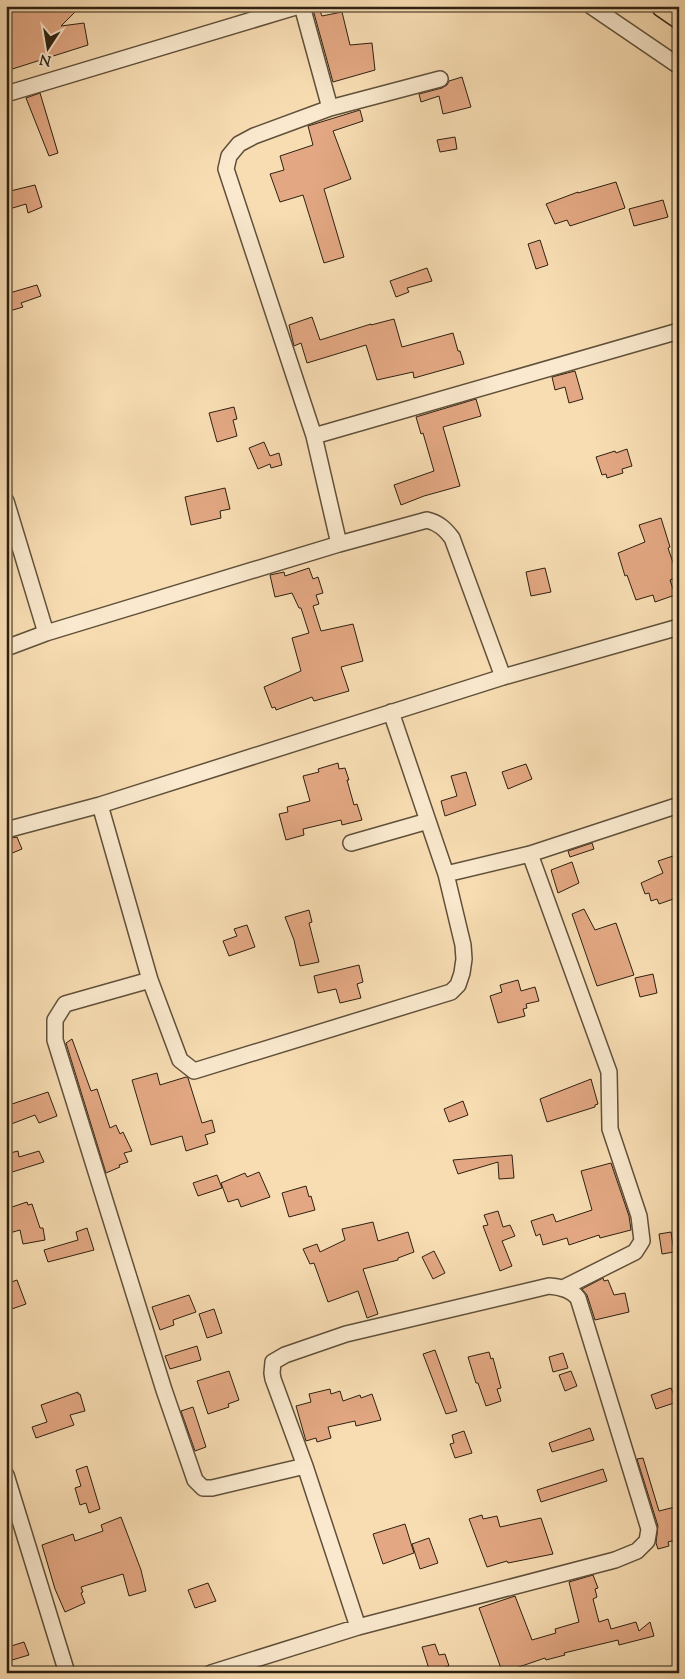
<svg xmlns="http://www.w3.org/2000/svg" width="685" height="1679" viewBox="0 0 685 1679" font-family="'Sorts Mill Goudy',serif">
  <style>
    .building { fill: #e3a883; stroke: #2d2111 }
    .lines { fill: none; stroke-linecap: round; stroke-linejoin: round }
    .minor-casing { stroke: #60503a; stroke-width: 18 }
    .highway-casing { stroke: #2d2111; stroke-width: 25 }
    .minor { stroke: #fae9ce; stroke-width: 15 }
    .highway { stroke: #f8ddb3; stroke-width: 22 }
  </style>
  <rect width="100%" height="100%" fill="#f8ddb3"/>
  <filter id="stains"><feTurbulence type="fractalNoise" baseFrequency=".004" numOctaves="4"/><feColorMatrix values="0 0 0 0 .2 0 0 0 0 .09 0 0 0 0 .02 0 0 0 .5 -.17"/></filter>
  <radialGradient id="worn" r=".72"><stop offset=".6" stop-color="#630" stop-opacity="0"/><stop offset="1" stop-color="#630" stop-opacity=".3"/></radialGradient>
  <path class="building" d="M12,6H81L61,26L84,23L88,45L6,71V14Z
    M312,6H318L322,16L342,12L350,45L372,43L375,70L333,82Z
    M462,77L471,107L443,114L439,96L421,102L419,94L442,88L447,85L449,81Z
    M40,93L58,153L49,156L26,98Z
    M360,110L363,121L333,131L351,179L324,189L344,257L324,263L303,195L280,202L270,174L284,170L280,156L313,145L308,126Z
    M455,137L457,149L440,152L437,140Z
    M616,182L625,208L570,226L567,220L555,224L546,204L578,192V193Z
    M35,185L42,207L28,213L26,204L6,210V192Z
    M663,200L668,217L634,226L629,209Z
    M540,240L548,265L536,269L528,244Z
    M427,268L432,281L407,288L409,292L396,297L390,281Z
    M37,285L41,296L21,303L23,307L6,312V294Z
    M312,317L320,340L371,324V325L394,319L402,347L453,333L458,351H460L464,364L414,378L413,372L377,380L366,345L307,363L301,343L294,346L289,325Z
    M575,371L583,399L569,403L565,387L555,390L552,377Z
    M476,399L481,416L443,427L460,486L424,496L401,505L394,485L434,471L423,433L421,434L416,417Z
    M234,407L237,419L233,420L237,436L217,442L209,413Z
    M264,442L270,456L279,453L282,465L271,468L270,464L258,469L249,448Z
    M627,449L632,466L622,469L623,473L607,478L606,474L602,475L596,457L615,451L616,453Z
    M225,488L230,509L220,511L221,518L191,525L185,497Z
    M661,518L670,547L668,548L678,577L670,580L675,595L655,602L653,595L636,600L627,575L625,576L618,553L645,542L639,525Z
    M309,568L313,579L318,577L323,593L316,595L319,604L313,606L321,631L353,624L363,661L341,667L349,691L314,701L312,697L276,710L275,707L272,708L264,687L301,671L292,638L309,633L301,608H299L292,593L275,597L270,575L284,572L285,576Z
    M545,568L551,592L531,596L526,572Z
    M338,763L339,769L345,768L349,780H347L354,805L357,804L362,820L342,825L341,820L303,829L304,835L286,840L279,814L288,812L287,807L310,801L303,776L319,772L318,769Z
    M526,764L532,779L508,789L502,772Z
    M466,772L476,805L445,816L441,801L457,796L451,776Z
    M17,837L22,849L10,854L6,845V839Z
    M592,843L594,849L570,857L568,851Z
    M679,854V897L659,904L657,899L651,901L649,893L645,894L641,883L663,873L658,861Z
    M572,862L579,883L558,893L551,870Z
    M584,909L595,930L616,923L634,975L597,986L572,914Z
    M309,910L312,922L309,923L319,962L300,966L294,940L285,917Z
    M247,925L255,947L229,956L223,941L237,936L234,929Z
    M359,965L363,982L357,984L361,998L340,1003L336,989L318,993L314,976Z
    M653,974L657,993L640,997L635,978Z
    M518,980L521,991L535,987L539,1001L526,1004L527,1008L523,1009L525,1016L498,1023L490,996L502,992L500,985Z
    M72,1039L91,1091L97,1089L110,1128L116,1125L120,1134L123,1132L132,1151L124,1153L128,1162L119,1165L120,1167L106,1173L66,1043Z
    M157,1073L160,1085L186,1077L188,1078L202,1123L212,1120L215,1132L205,1135L208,1144L186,1151L182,1136L151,1145L132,1080Z
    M591,1079L598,1104L595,1105V1107L547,1122L540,1099Z
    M48,1092L57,1116L39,1123L35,1115L6,1126V1106Z
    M463,1101L468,1115L449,1122L444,1109Z
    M18,1151L19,1157L39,1151L44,1162L6,1174V1154Z
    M512,1155L514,1178L499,1179L498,1162L458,1174L453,1160Z
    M611,1163L629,1216L631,1230L600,1238L599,1235L569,1245L567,1238L543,1245L540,1234L536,1236L531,1221L553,1214L556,1222L592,1210L581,1171Z
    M259,1172L270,1197L241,1207L238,1199L228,1202L221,1183L245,1173L247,1177Z
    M217,1175L222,1188L198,1196L193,1183Z
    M306,1186L309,1197L311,1196L315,1210L289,1217L282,1193Z
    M27,1202L28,1205L32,1204L40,1228H43L45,1240L23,1244L20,1230L6,1234V1215L10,1214L9,1208Z
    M498,1211L503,1227L510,1225L515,1236L502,1241L512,1266L500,1271L483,1226L488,1225L484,1215Z
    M373,1222L378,1241L408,1232L414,1252L398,1258V1260L363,1269L378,1314L367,1318L358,1291L328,1302L314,1263L310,1264L303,1249L317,1244L320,1252L345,1240L342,1229Z
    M87,1228L94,1250L48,1262L44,1250L78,1240L76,1232Z
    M671,1232L674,1252L662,1254L659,1234Z
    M434,1251L445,1273L433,1279L422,1257Z
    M603,1278L604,1281L608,1280L614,1295L625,1293L629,1312L595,1320L587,1295L582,1289Z
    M17,1280L26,1304L6,1311V1284Z
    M189,1295L196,1312L173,1320L174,1325L160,1330L152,1307Z
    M214,1309L222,1333L207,1338L199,1314Z
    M197,1346L201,1360L170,1369L165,1356Z
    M435,1350L457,1411L446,1414L423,1354Z
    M489,1352L491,1359L493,1358L501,1388L497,1389L501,1401L486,1406L478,1383H476L468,1357Z
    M563,1353L568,1368L553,1372L549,1357Z
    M229,1371L239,1400L228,1404L229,1407L208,1414L197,1381Z
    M571,1371L577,1386L565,1391L559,1375Z
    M671,1388L677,1402L656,1409L651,1395Z
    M330,1389L331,1394L340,1391L343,1401L360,1395L361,1398L372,1394L381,1420L356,1426L355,1421L328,1427L331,1438L317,1442L316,1438L306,1441L296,1406L311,1402L309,1394Z
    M78,1392V1394H80L85,1411L70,1415L74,1425L36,1438L32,1427L47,1422L41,1405Z
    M193,1407L206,1447L195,1451L181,1411Z
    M590,1428L594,1440L552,1452L549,1443Z
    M464,1431L472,1453L455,1458L450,1444L454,1443L452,1435Z
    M643,1458L659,1511L679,1506V1539L668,1542L669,1546L658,1549L656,1543L658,1526L637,1459Z
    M87,1466L100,1509L89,1513L86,1503L80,1505L75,1488L81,1486L76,1470Z
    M603,1469L607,1481L541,1502L537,1490Z
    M482,1515L483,1519L497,1516L500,1527L541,1518L553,1554L508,1563L507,1561L487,1567L469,1519Z
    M121,1517L141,1570L146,1591L129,1596L123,1574L81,1587L83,1592L81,1593L85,1603L65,1612L55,1589L42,1545L73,1534L75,1541L103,1531L101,1525Z
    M405,1524L414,1553L383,1564L373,1534Z
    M429,1538L438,1563L420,1569L412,1544Z
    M593,1575L598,1588L595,1589L597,1597L593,1599L599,1622L608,1619L611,1629L636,1622L639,1631L650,1622L654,1636L619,1645L618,1640L564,1653L565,1655L546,1660L545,1658L513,1669L512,1667L502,1671L479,1608L515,1596L532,1640L556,1633L555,1629L579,1622L569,1582Z
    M208,1583L216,1601L195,1608L188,1590Z
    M24,1642L29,1655L12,1660L8,1647Z
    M435,1644L439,1655L445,1654L449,1666L430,1672L422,1647Z"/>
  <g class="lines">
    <g class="minor-casing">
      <path id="minor" d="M302,6L330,108
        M591,6L679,66
        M440,79L330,108L254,136L239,144L229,156L226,169L314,436L679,331
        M6,94L299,6
        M6,501L46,633L339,544L314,436
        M339,544L427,520C439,523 445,529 452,538L503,677
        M6,648L46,633
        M391,712L446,874L530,854L679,805
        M100,805L150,980L65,1004L55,1020V1040L164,1390L195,1480L203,1488H212L305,1466
        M6,830L100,805L503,677L679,627
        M351,843L428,821
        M530,854L609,1072L610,1129L639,1216L642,1241L635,1252L563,1288
        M150,980L180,1060L194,1071L451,992L458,985L462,973L464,959L463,945L446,874
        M6,1475L67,1673
        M211,1673L358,1627L615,1560L637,1551L647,1541L649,1529L578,1298C571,1289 560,1287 549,1286L346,1334L285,1355L273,1362L272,1373L273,1379L305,1466L358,1627"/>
    </g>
    <g class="highway-casing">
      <path id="highway" d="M663,6L679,17"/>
    </g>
    <use href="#minor" class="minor"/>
    <use href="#highway" class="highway"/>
  </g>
  <rect width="685" height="1679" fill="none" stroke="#f8ddb3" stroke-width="25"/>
  <rect x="8" y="8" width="670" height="1664" fill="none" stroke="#2d2111" stroke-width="2.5"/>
  <rect x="12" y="12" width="660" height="1654" fill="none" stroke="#2d2111"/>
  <g transform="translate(48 48) rotate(192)" stroke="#fae9ce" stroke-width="4" paint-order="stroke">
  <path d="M0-4L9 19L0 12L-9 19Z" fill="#2d2111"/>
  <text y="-8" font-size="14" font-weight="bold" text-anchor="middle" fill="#2d2111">N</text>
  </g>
  <rect width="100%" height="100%" filter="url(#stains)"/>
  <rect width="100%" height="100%" fill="url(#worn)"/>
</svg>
